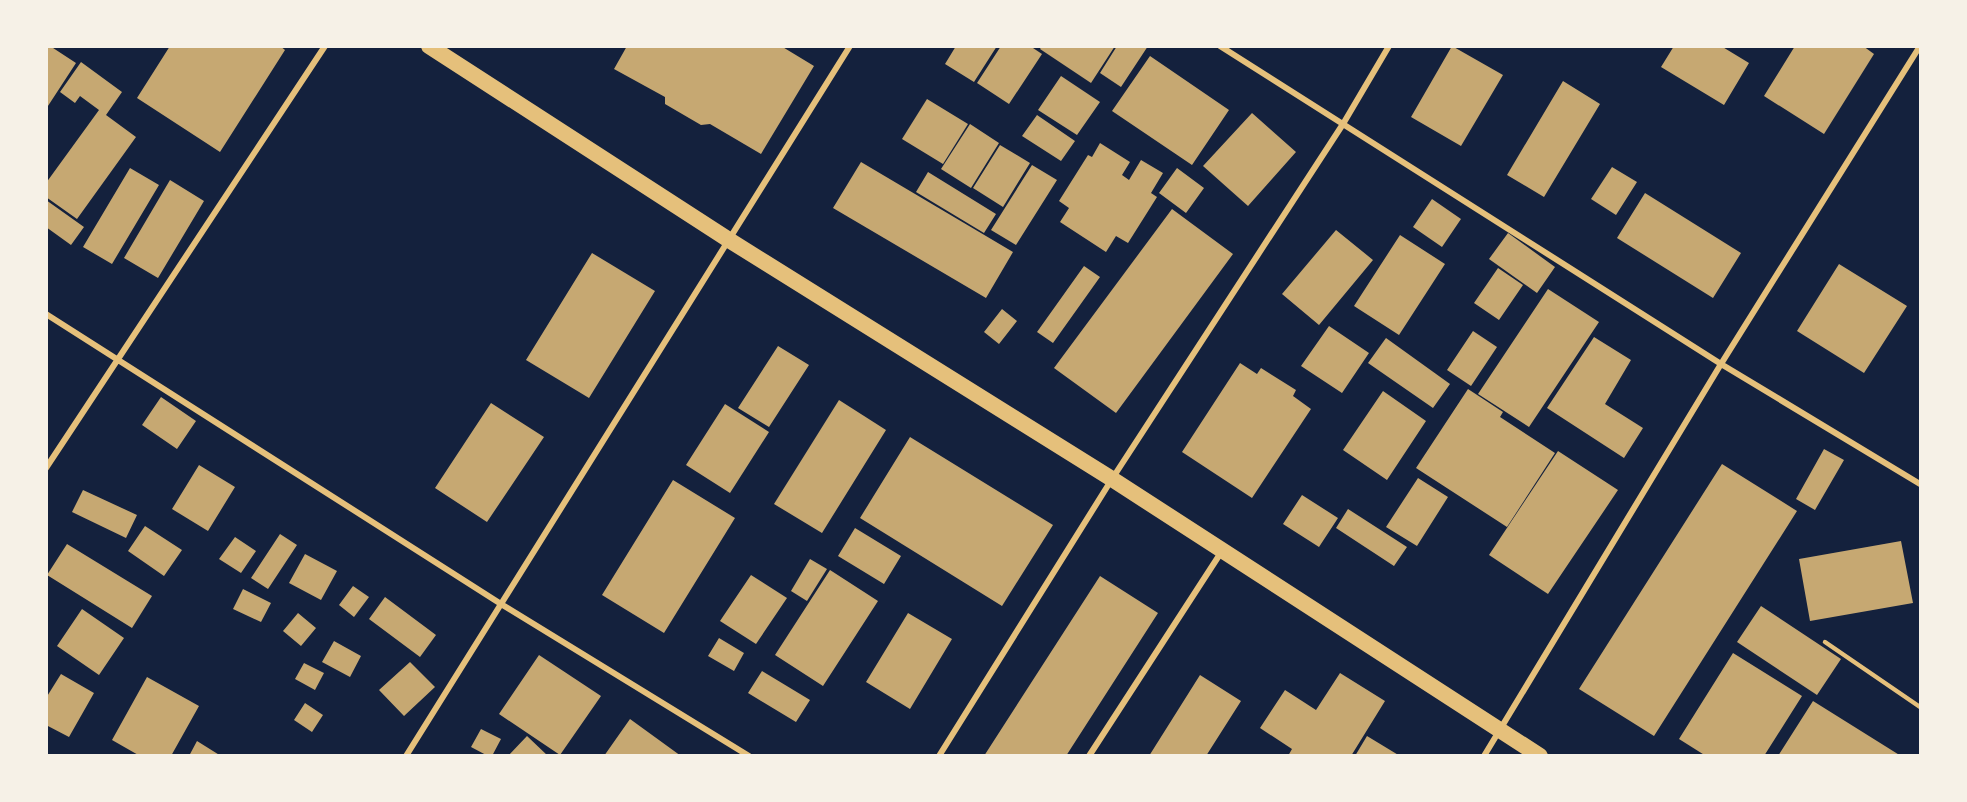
<svg xmlns="http://www.w3.org/2000/svg" width="1967" height="802" viewBox="0 0 1967 802" font-family="'PT Sans',sans-serif">
  <style>
    .building { fill: #c6a872 }
    .lines { fill: none; stroke-linecap: round; stroke-linejoin: round }
    .service { stroke: #e5c07b; stroke-width: 4.5 }
    .minor { stroke: #e5c07b; stroke-width: 6 }
    .trunk { stroke: #e5c07b; stroke-width: 16 }
  </style>
  <rect width="100%" height="100%" fill="#14213d"/>
  <path class="building" d="M46,46H50L76,63L46,109Z
    M170,46H280L285,50L220,152L137,98Z
    M627,46H781L814,66L761,154L710,124L701,125L665,104V97L614,69Z
    M956,46H997L974,82L945,64Z
    M1001,46H1030L1042,54L1009,104L977,83Z
    M1042,46H1115L1091,83L1040,49Z
    M1117,46H1148L1121,87L1100,73Z
    M1452,46L1503,75L1461,146L1411,117Z
    M1674,46H1721L1749,63L1724,105L1661,67Z
    M1795,46H1863L1874,54L1824,134L1764,96Z
    M1150,56L1229,110L1192,165L1112,111Z
    M81,62L122,92L106,115L136,137L77,219L46,197V183L99,110L80,96L75,103L60,92Z
    M1061,76L1100,102L1077,135L1038,110Z
    M1563,81L1600,104L1544,197L1507,175Z
    M927,99L968,124L943,164L902,139Z
    M1252,113L1296,152L1248,206L1203,166Z
    M1037,115L1075,141L1061,161L1022,136Z
    M970,124L999,143L971,188L941,169Z
    M1100,143L1130,162L1122,175L1129,180L1141,160L1163,173L1151,193L1157,197L1128,243L1116,236L1106,252L1060,222L1069,208L1059,201L1088,155L1092,157Z
    M1000,145L1030,163L1003,207L973,188Z
    M861,162L1013,252L986,298L833,208Z
    M1032,165L1057,180L1016,245L991,230Z
    M1612,167L1637,182L1616,215L1591,199Z
    M130,168L159,185L112,264L83,247Z
    M1177,168L1204,188L1186,213L1159,193Z
    M928,172L996,214L984,233L916,192Z
    M170,180L204,201L158,278L124,258Z
    M1645,193L1741,253L1713,298L1617,238Z
    M1432,199L1461,219L1442,247L1413,227Z
    M46,200L84,227L71,245L46,227Z
    M1172,209L1233,254L1116,413L1054,368Z
    M1336,230L1373,260L1319,325L1282,294Z
    M1508,233L1555,267L1537,293L1489,259Z
    M1400,235L1445,264L1399,335L1354,306Z
    M592,253L655,291L589,398L526,360Z
    M1839,264L1907,306L1864,373L1797,331Z
    M1084,266L1100,277L1053,343L1037,332Z
    M1498,268L1523,285L1499,320L1474,303Z
    M1548,289L1599,322L1529,427L1478,394Z
    M1002,309L1017,321L999,344L984,332Z
    M1329,326L1369,353L1342,393L1301,366Z
    M1473,331L1497,347L1471,386L1447,370Z
    M1594,337L1631,360L1605,404L1643,428L1624,458L1547,408Z
    M1386,338L1450,384L1433,408L1368,363Z
    M778,346L809,365L769,427L738,408Z
    M1240,363L1257,374L1261,368L1296,390L1293,396L1311,409L1252,498L1182,452Z
    M1468,389L1503,412L1500,417L1555,453L1507,527L1416,468Z
    M1383,391L1426,421L1387,480L1343,450Z
    M161,397L196,421L177,449L142,425Z
    M839,400L886,430L822,533L774,504Z
    M491,403L544,437L487,522L435,488Z
    M725,404L769,432L730,493L686,465Z
    M910,437L1053,525L1002,606L860,518Z
    M1824,449L1844,460L1815,510L1796,499Z
    M1558,451L1618,490L1548,594L1489,555Z
    M1722,464L1797,511L1654,736L1579,689Z
    M199,465L235,487L208,531L172,509Z
    M1418,478L1448,497L1417,546L1386,527Z
    M673,480L735,518L664,633L602,595Z
    M83,490L137,515L126,538L72,512Z
    M1302,495L1338,518L1319,547L1283,524Z
    M1348,509L1407,547L1394,566L1336,528Z
    M145,526L182,550L164,576L128,551Z
    M855,528L901,556L884,584L838,556Z
    M280,534L297,545L268,589L251,578Z
    M235,537L256,551L241,573L219,559Z
    M1901,541L1913,603L1810,621L1799,559Z
    M67,544L152,596L132,628L47,575Z
    M305,554L337,571L321,600L289,583Z
    M810,559L827,569L807,601L791,591Z
    M830,570L878,601L823,686L775,655Z
    M751,575L787,598L756,644L720,621Z
    M1100,576L1158,613L1066,756H984Z
    M353,586L369,597L354,617L339,605Z
    M243,589L271,603L261,622L233,609Z
    M385,597L436,635L420,657L369,619Z
    M1761,606L1841,659L1817,695L1737,642Z
    M82,609L124,638L99,675L57,646Z
    M298,613L316,628L301,646L283,631Z
    M908,613L952,639L910,709L866,682Z
    M719,638L744,653L734,671L708,656Z
    M334,641L361,656L350,677L322,662Z
    M1733,653L1802,696L1764,756H1706L1679,739Z
    M539,655L601,696L560,755L499,714Z
    M410,662L435,687L404,716L379,690Z
    M304,663L324,673L315,690L295,679Z
    M762,671L810,700L796,722L748,693Z
    M1340,673L1385,701L1351,756H1288L1292,749L1260,728L1285,690L1316,710Z
    M61,674L94,693L69,737L46,725V698Z
    M1200,675L1241,701L1206,756H1149Z
    M147,677L199,706L171,756H140L112,740Z
    M1813,701L1901,756H1778Z
    M305,703L323,715L312,732L294,720Z
    M630,719L681,756H604Z
    M481,729L501,739L492,756H488L471,747Z
    M527,736L548,756H508Z
    M1367,736L1400,756H1355Z
    M197,741L221,756H189Z"/>
  <g class="lines">
    <path class="service" d="M1825,642L1920,707"/>
    <path class="minor" d="M1220,46L1721,364L1920,484
      M46,314L501,604L749,756
      M46,468L325,46
      M406,756L850,46
      M939,756L1112,479L1343,124L1389,46
      M1089,756L1222,551
      M1484,756L1721,364L1920,46"/>
    <path class="trunk" d="M429,46L729,240L1112,479L1540,756"/>
  </g>
  <rect width="1967" height="802" fill="none" stroke="#f6f1e7" stroke-width="96"/>
</svg>
